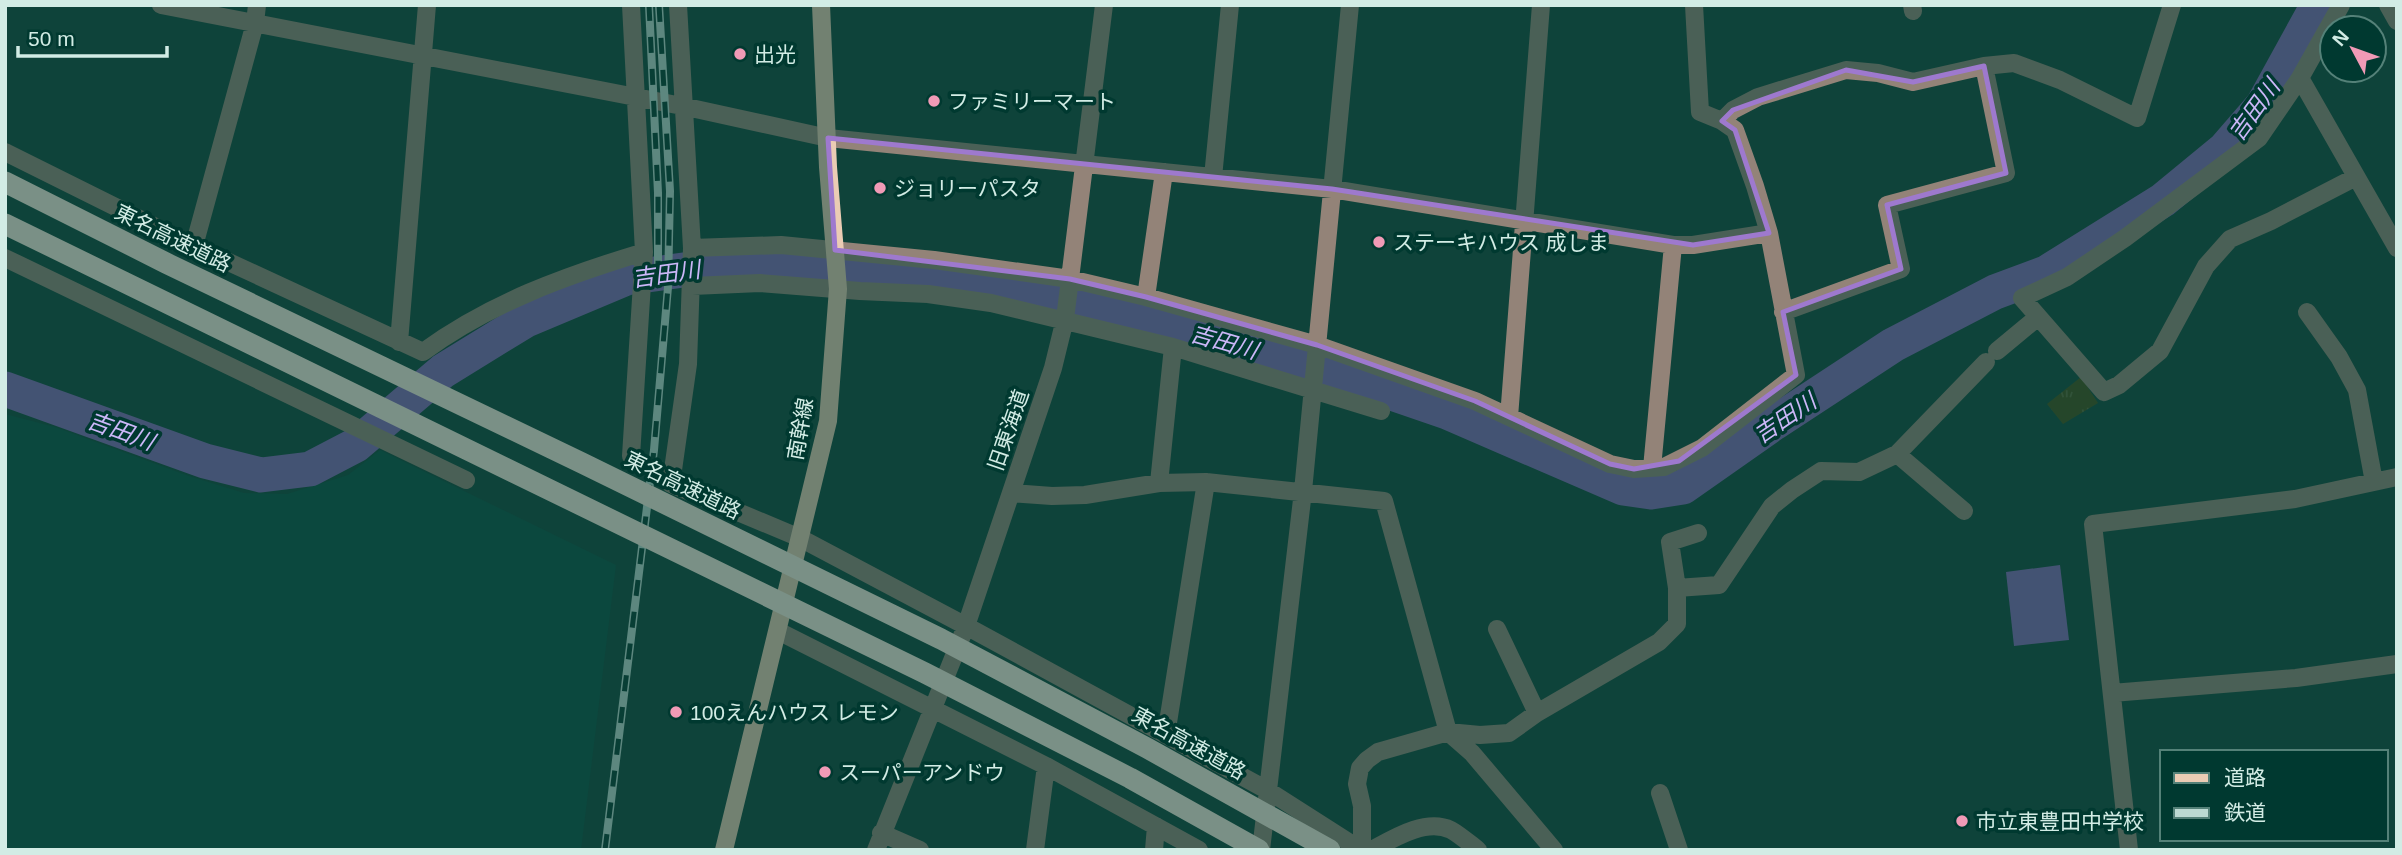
<svg xmlns="http://www.w3.org/2000/svg" width="2402" height="855" viewBox="0 0 2402 855" font-family="Helvetica,'Noto Sans JP',sans-serif">
  <style>
    .built { fill: #084e43 }
    .grass { fill: url(#grass-tufts) }
    .water { fill: #8467b9 }
    .lines { fill: none; stroke-linecap: round; stroke-linejoin: round }
    .river { stroke: #8467b9; stroke-width: 35 }
    .minor { stroke: #938378; stroke-width: 18 }
    .major { stroke: #ebccb4; stroke-width: 18 }
    .rail-casing { stroke: #bcd9d2; stroke-width: 8 }
    .rail { stroke: #003930; stroke-width: 5; stroke-dasharray: 16; stroke-linecap: butt }
    .highway-bridge { stroke: #fcede2; stroke-width: 21 }
    .marked { fill: none; stroke: #9e79ce; stroke-width: 5; stroke-linejoin: round }
    .poi-dot { fill: #f09ab6; stroke: #003930; stroke-width: 2.5 }
    .labels { text-anchor: middle; dominant-baseline: central; stroke-width: 7; stroke-linejoin: round; paint-order: stroke }
    .poi-label { font-size: 21px; fill: #d2ece5; stroke: #003930; text-anchor: start }
    .street-label { font-size: 21px; fill: #d2ece5; stroke: #003930 }
    .water-label { font-size: 23px; font-style: italic; fill: #cbb7f8; stroke: #003930 }
  </style>
  <defs>
    <pattern id="grass-tufts" width="24" height="20" patternUnits="userSpaceOnUse" patternTransform="scale(1.75)"><rect width="24" height="20" fill="#424b17"/><path d="M3 7l-1-3M5 7V3M7 7l1-3M15 17l-1-3M17 17v-4M19 17l1-3" fill="none" stroke="#5c6539"/></pattern>
  </defs>
  <rect width="100%" height="100%" fill="#0f433a"/>
  <path class="built" d="M5,414L55,427L189,476L244,493L287,494L348,475L380,450L616,565L581,850H5Z"/>
  <path class="grass" d="M2081,377L2098,403L2063,424L2047,404Z"/>
  <path class="water" d="M2060,565L2069,640L2014,646L2006,572Z"/>
  <g class="lines">
    <path class="river" d="M5,389L205,461L261,475L310,469L356,445L443,371L526,320L626,278L705,267L784,265L890,268L1001,284L1101,308L1348,378L1447,412L1623,488L1651,492L1683,487L1774,423L1893,345L1995,292L2046,273L2163,200L2225,149L2263,105L2318,5"/>
    <path class="minor" d="M161,5L682,106L828,138L1332,189L1673,245H1693L1769,233
      M678,5L692,248L688,364L671,484L800,538L966,626L1267,790L1361,850
      M1912,5L1913,11
      M2341,5L2300,78L2259,138L2125,238L2067,277L2022,298L2104,392L2119,385L2160,351L2206,266L2230,239L2271,221L2356,177
      M2388,5L2397,21
      M2300,78L2397,248
      M1722,121L1733,110L1758,97L1846,70L1878,73L1913,82L1984,66L2014,63L2060,80L2137,118L2172,5
      M5,152L194,246L423,352C490,303 565,276 644,252L631,5
      M1213,177L1230,5
      M194,246L255,23L257,5
      M692,248L781,245L934,260L1070,279L1146,297L1317,345L1475,401L1610,464L1634,469L1664,467L1702,448L1796,375L1769,233L1755,186L1735,130L1722,121L1700,112L1694,5
      M5,258L466,480
      M692,286L760,283L860,291L928,294L991,303L1173,347L1381,411
      M1146,297L1164,172
      M1783,312L1901,269L1887,205L2006,173L1984,66
      M2307,312L2339,357L2357,390L2374,482
      M399,342L427,5
      M1997,351L2038,317
      M1509,417L1541,5
      M1897,454L1964,511
      M631,456L644,252
      M1652,468L1673,245
      M1159,483L1173,347
      M1011,493L1052,496L1085,495L1159,483L1206,482L1384,501L1448,732L1472,753L1554,850
      M1677,588L1719,585L1772,506L1792,490L1821,471L1859,472L1897,454L1986,362
      M1497,629L1537,713
      M778,631L1046,766L1199,850
      M2112,693L2296,678L2397,664
      M1166,735L1206,482
      M1660,793L1679,850
      M881,833L920,850
      M876,850L966,626L1053,368L1065,319L1104,5
      M1035,850L1046,766
      M1154,850L1156,826
      M1261,850L1303,491L1350,5
      M1362,850V806L1357,784L1360,768L1367,760L1378,752L1448,732L1480,735L1509,733L1537,713L1659,642L1677,624V588L1670,542L1698,533
      M1372,850C1394,838 1426,818 1451,830C1460,835 1469,843 1478,850
      M2129,850L2093,524L2295,499L2397,477"/>
    <path class="major" d="M724,850L828,421L838,289L828,167L821,5"/>
    <g class="rail-casing">
      <path id="rail" d="M649,5L658,193V271
        M605,850L654,450L668,287L670,191L659,5"/>
    </g>
    <use href="#rail" class="rail"/>
    <path class="highway-bridge" d="M5,182L166,263L582,463L941,639L1147,748L1330,850
      M5,224L925,673L1130,778L1259,850"/>
  </g>
  <path d="M0 0H2402V855H0ZM1984,66L2006,173L1887,205L1901,269L1783,312L1796,375L1679,461L1634,469L1610,464L1475,401L1317,345L1146,297L1070,279L835,250L828,138L1332,189L1693,245L1769,233L1735,130L1722,121L1733,110L1846,70L1913,82Z" fill="#0f433a" fill-opacity=".55" fill-rule="evenodd"/>
  <path class="marked" d="M1984,66L2006,173L1887,205L1901,269L1783,312L1796,375L1679,461L1634,469L1610,464L1475,401L1317,345L1146,297L1070,279L835,250L828,138L1332,189L1693,245L1769,233L1735,130L1722,121L1733,110L1846,70L1913,82Z"/>
  <g class="poi-dot">
    <circle cx="740" cy="54" r="7"/>
    <circle cx="934" cy="101" r="7"/>
    <circle cx="880" cy="188" r="7"/>
    <circle cx="1379" cy="242" r="7"/>
    <circle cx="676" cy="712" r="7"/>
    <circle cx="825" cy="772" r="7"/>
    <circle cx="1962" cy="821" r="7"/>
  </g>
  <g class="labels">
    <g class="poi-label">
      <text x="754" y="54">出光</text>
      <text x="948" y="101">ファミリーマート</text>
      <text x="894" y="188">ジョリーパスタ</text>
      <text x="1393" y="242">ステーキハウス 成しま</text>
      <text x="690" y="712">100えんハウス レモン</text>
      <text x="839" y="772">スーパーアンドウ</text>
      <text x="1976" y="821">市立東豊田中学校</text>
    </g>
    <g class="street-label">
      <text transform="translate(173 238) rotate(26)">東名高速道路</text>
      <text transform="translate(800 429) rotate(-80)">南幹線</text>
      <text transform="translate(1008 430) rotate(-71)">旧東海道</text>
      <text transform="translate(683 485) rotate(26)">東名高速道路</text>
      <text transform="translate(1189 743) rotate(29)">東名高速道路</text>
    </g>
    <g class="water-label">
      <text transform="translate(2254 110) rotate(-54)">吉田川</text>
      <text transform="translate(666 274) rotate(-8)">吉田川</text>
      <text transform="translate(1224 342) rotate(16)">吉田川</text>
      <text transform="translate(1785 418) rotate(-34)">吉田川</text>
      <text transform="translate(121 431) rotate(20)">吉田川</text>
    </g>
  </g>
  <rect width="2402" height="855" fill="none" stroke="#d2ece5" stroke-width="14"/>
  <rect x="2160" y="750" width="228" height="91" fill="#003930" stroke="#548178" stroke-width="2"/>
  <rect x="2174" y="773" width="35" height="10" fill="#ebccb4" stroke="#548178" stroke-width="2"/>
  <text x="2224" y="785" font-size="21" fill="#d2ece5">道路</text>
  <rect x="2174" y="808" width="35" height="10" fill="#bcd9d2" stroke="#548178" stroke-width="2"/>
  <text x="2224" y="820" font-size="21" fill="#d2ece5">鉄道</text>
  <g transform="translate(2353 49) rotate(311)"><circle r="33" fill="#003930" stroke="#548178" stroke-width="2"/>
  <path d="M0-5L12 26L0 18L-12 26Z" fill="#f09ab6"/>
  <text y="-10" font-size="19" font-weight="bold" text-anchor="middle" fill="#d2ece5">N</text>
  </g>
  <path d="M18 46v10h149v-10" fill="none" stroke="#d2ece5" stroke-width="3.5"/>
  <text x="28" y="46" font-size="21" fill="#d2ece5" stroke="#003930" stroke-width="5" paint-order="stroke">50 m</text>
</svg>
